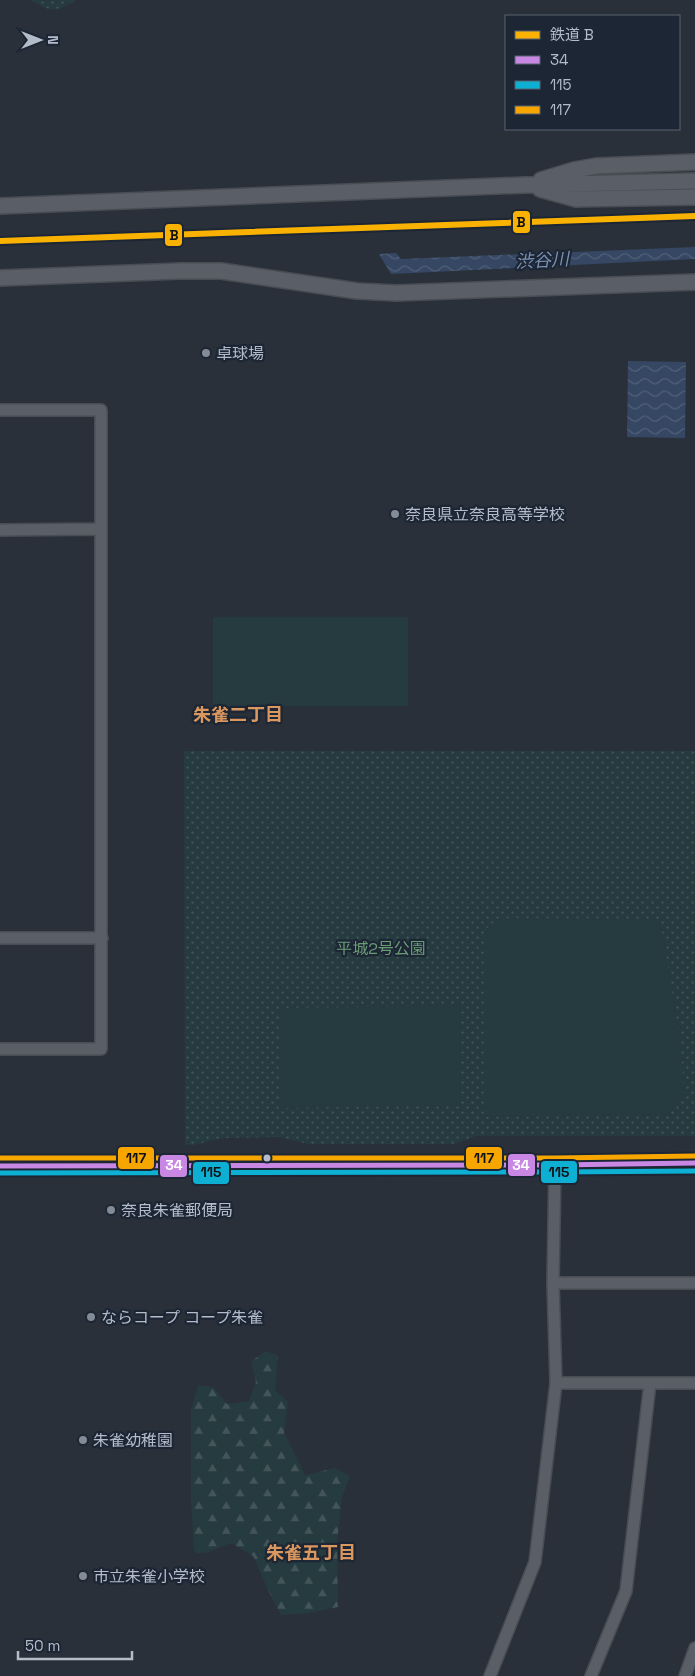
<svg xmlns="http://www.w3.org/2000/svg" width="695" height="1676" viewBox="0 0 695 1676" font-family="'Space Grotesk','Noto Sans JP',sans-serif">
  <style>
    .forest { fill: url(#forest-firs) }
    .park { fill: url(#park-dots) }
    .pitch { fill: #263b3f }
    .water { fill: url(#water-waves) }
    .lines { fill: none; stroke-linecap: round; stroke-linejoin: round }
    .minor-casing { stroke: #484c53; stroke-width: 14 }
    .tertiary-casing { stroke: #484c53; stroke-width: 18 }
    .minor { stroke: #5a5e66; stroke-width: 11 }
    .tertiary { stroke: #5a5e66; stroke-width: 15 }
    .bus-1-casing { stroke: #1c2634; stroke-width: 9 }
    .bus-2-casing { stroke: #1c2634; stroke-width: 9 }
    .bus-3-casing { stroke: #1c2634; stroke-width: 9 }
    .bus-1 { stroke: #c787e3; stroke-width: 5 }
    .bus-2 { stroke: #0dafd3; stroke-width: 5 }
    .bus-3 { stroke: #f7a600; stroke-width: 5 }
    .rail-1-casing { stroke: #1c2634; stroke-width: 10 }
    .rail-1 { stroke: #fab202; stroke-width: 6 }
    .poi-dot { fill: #838b97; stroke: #1c2634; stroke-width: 2 }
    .bus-dot { fill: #b4bcca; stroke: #1c2634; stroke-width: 2 }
    .labels { text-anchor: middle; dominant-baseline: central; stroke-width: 4.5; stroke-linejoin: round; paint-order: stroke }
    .poi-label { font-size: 16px; fill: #b4bcca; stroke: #1c2634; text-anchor: start }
    .park-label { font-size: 16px; fill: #6a9c76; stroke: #1c2634 }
    .water-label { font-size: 18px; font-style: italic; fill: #7a91b3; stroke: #1c2634 }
    .neighbourhood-label { font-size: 18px; font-weight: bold; fill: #da975f; stroke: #1c2634 }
    .line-badge { stroke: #1c2634; stroke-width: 2 }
    .badge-label { font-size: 14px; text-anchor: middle; font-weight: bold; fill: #fff }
    .pale-badge-label { font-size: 14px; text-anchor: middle; font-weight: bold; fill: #111 }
  </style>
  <defs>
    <pattern id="forest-firs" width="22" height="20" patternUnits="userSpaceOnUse" patternTransform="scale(1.25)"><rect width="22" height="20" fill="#263b3f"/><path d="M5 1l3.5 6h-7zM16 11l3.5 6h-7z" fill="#435559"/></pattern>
    <pattern id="park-dots" width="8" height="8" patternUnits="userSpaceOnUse" patternTransform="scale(1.25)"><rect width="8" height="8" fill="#263b3f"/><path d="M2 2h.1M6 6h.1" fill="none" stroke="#435559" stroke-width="1.8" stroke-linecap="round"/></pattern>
    <pattern id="water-waves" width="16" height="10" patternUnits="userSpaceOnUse" patternTransform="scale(1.25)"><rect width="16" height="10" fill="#354763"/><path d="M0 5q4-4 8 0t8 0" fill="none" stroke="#506078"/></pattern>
  </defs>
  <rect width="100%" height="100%" fill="#293039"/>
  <path class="forest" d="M266,1351L278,1356L275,1390L288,1402L284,1433L305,1475L335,1468L350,1476L342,1497L337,1542L338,1607L308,1613L281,1615L269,1592L253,1556L231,1543L206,1553L194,1552L191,1498V1411L198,1385L213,1387L227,1404L249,1401L256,1382L251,1361Z"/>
  <path class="park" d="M30,0H76C53,14 53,12 30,0Z
    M184,751H695V1136H476L455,1144H308L279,1137L222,1138L194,1145H185Z"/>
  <path class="pitch" d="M213,617H408V706H213Z
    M499,918L656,919L661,926L681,1043L684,1097L667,1115L485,1117V935L486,929Z
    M459,1006L460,1105L281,1108L280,1008Z"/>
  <path class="water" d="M695,247V259L391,274L379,254L396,253L401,259Z
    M628,361L686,362L685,438L627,437Z"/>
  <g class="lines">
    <g class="minor-casing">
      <path id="minor" d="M0,410H101V1049H0
        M0,530L101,529
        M0,938H102
        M553,1283H695
        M556,1383H695
        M490,1676L535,1562L556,1383L553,1283L555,1165
        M591,1676L626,1591L650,1383
        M685,1676L695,1648"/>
    </g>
    <g class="tertiary-casing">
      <path id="tertiary" d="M541,180L574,170L596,166L695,162
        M540,189L576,199L695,197
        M0,206L525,185L695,181
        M0,278L180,271H221L357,291L396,293L695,282
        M0,1166L555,1165L695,1163"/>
    </g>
    <use href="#minor" class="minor"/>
    <use href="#tertiary" class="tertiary"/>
    <g class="bus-1-casing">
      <path id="bus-1" d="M0,1166L555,1165L695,1163"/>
    </g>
    <g class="bus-2-casing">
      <path id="bus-2" d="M0,1173L555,1172L695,1171"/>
    </g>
    <g class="bus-3-casing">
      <path id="bus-3" d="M0,1158H555L695,1156"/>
    </g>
    <use href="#bus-1" class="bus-1"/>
    <use href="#bus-2" class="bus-2"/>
    <use href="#bus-3" class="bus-3"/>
    <g class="rail-1-casing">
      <path id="rail-1" d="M0,241L695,216"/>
    </g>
    <use href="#rail-1" class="rail-1"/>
  </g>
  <g class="poi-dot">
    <circle cx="206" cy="353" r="5"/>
    <circle cx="395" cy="514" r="5"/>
    <circle cx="111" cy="1210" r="5"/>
    <circle cx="91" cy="1317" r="5"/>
    <circle cx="83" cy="1440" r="5"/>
    <circle cx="83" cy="1576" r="5"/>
  </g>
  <circle class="bus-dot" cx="267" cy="1158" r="4.5"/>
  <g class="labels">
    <g class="poi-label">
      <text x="216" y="353">卓球場</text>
      <text x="405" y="514">奈良県立奈良高等学校</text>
      <text x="121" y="1210">奈良朱雀郵便局</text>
      <text x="101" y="1317">ならコープ コープ朱雀</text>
      <text x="93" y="1440">朱雀幼稚園</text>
      <text x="93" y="1576">市立朱雀小学校</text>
    </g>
    <g class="park-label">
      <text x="381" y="948">平城2号公園</text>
    </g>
    <g class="water-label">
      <text transform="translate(542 260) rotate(-3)">渋谷川</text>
    </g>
    <g class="neighbourhood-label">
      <text x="238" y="714">朱雀二丁目</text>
      <text x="311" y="1552">朱雀五丁目</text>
    </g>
  </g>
  <g class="line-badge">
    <rect x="512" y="210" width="19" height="24" rx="5" fill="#fab202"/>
    <rect x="164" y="223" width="19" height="24" rx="5" fill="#fab202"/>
    <rect x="117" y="1146" width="38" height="24" rx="5" fill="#f7a600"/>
    <rect x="465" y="1146" width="38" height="24" rx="5" fill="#f7a600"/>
    <rect x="507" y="1153" width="29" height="24" rx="5" fill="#c787e3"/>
    <rect x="159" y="1154" width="29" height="24" rx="5" fill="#c787e3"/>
    <rect x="540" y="1160" width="38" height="24" rx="5" fill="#0dafd3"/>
    <rect x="192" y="1161" width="38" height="24" rx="5" fill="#0dafd3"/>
  </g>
  <g class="badge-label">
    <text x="521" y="1170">34</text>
    <text x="174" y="1170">34</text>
  </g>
  <g class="pale-badge-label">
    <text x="521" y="227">B</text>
    <text x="174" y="240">B</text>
    <text x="136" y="1163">117</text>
    <text x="484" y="1163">117</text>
    <text x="559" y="1177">115</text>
    <text x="211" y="1177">115</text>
  </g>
  <rect x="505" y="15" width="175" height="115" fill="#1c2634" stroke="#596270"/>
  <rect x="515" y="31" width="25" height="8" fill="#fab202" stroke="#596270"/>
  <text x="550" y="40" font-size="15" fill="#b4bcca">鉄道 B</text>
  <rect x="515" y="56" width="25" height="8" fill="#c787e3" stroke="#596270"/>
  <text x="550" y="65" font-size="15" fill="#b4bcca">34</text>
  <rect x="515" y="81" width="25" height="8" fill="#0dafd3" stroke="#596270"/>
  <text x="550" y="90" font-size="15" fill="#b4bcca">115</text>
  <rect x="515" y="106" width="25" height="8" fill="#f7a600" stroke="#596270"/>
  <text x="550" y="115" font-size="15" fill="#b4bcca">117</text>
  <g transform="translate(40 40) rotate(90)" stroke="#1c2634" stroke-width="4" paint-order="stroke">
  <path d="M0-4L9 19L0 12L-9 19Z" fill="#b4bcca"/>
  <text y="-8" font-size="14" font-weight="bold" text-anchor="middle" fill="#b4bcca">N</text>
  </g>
  <path d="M18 1651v8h114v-8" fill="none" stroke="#b4bcca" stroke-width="2.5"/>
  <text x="25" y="1651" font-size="15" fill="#b4bcca" stroke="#1c2634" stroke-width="4" paint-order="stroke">50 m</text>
</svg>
